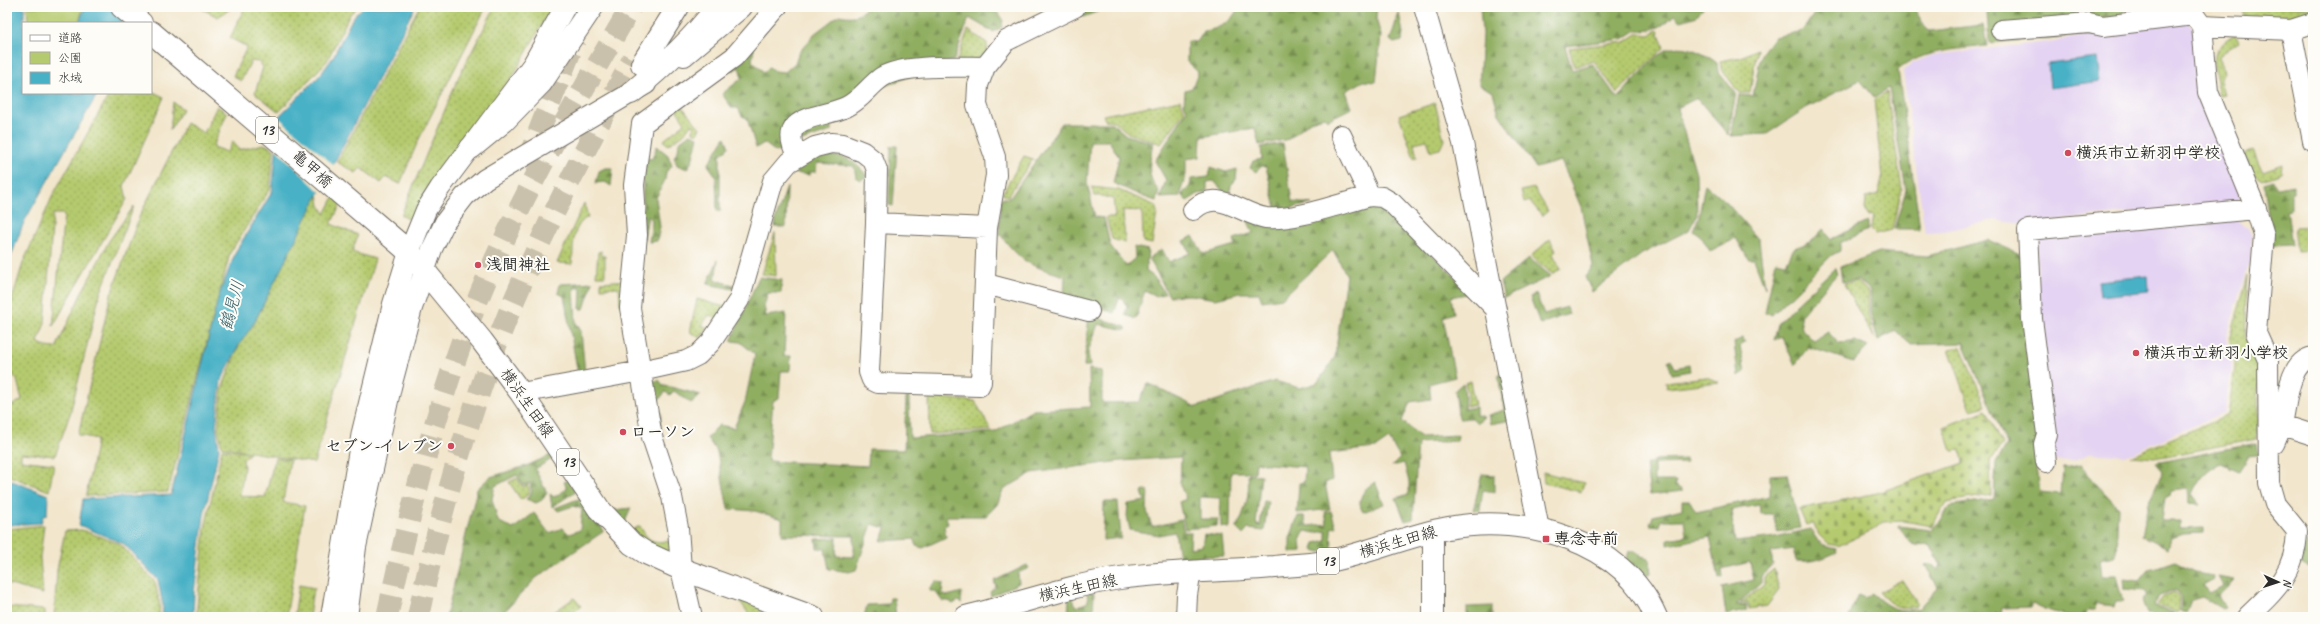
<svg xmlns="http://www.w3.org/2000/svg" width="2320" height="624" viewBox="0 0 2320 624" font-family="Caveat,'Klee One',sans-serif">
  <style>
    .built { fill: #e4d3f2 }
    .green { fill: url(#green-dots); stroke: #707a4c }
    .forest { fill: url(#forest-firs); stroke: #5e6c46 }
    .cemetery { fill: url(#cemetery-stones); stroke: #707a4c }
    .pitch { fill: #b5ca6e; stroke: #707a4c }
    .water { fill: #48b1c6; stroke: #3a6e78 }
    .pier { fill: #f2e6cc }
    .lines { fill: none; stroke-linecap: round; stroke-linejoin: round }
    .highway-tunnel { stroke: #cac1ac; stroke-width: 22; stroke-dasharray: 22 11; stroke-linecap: butt }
    .minor-casing { stroke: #716c63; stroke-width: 22 }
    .major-casing { stroke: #716c63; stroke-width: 24 }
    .highway-casing { stroke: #716c63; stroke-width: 24 }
    .minor { stroke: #fff; stroke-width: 20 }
    .major { stroke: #fff; stroke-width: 22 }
    .highway { stroke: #fff; stroke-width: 22 }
    .poi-dot { fill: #d1495b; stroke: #fdfcf7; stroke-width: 1.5 }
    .labels { text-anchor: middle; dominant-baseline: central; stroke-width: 4; stroke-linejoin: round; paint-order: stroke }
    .shield { fill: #fdfcf7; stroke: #6a6a68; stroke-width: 1 }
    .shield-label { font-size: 15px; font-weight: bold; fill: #2b2b2b }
    .poi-label { font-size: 16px; font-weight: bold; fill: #2b2b2b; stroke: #fdfcf7; text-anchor: start }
    .street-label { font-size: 16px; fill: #2b2b2b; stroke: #fdfcf7 }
    .water-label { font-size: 17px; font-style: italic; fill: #376169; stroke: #fdfcf7 }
  </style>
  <defs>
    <pattern id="green-dots" width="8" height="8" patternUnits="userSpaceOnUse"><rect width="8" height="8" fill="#b5ca6e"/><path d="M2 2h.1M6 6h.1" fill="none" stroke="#93a45b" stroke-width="1.8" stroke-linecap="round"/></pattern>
    <pattern id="forest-firs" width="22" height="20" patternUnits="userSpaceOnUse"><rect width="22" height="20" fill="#90ae61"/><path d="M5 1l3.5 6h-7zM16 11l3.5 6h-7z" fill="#768e50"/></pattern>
    <pattern id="cemetery-stones" width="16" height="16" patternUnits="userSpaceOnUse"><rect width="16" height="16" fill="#b5ca6e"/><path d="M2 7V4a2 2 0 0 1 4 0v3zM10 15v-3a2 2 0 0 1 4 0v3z" fill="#93a45b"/></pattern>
  </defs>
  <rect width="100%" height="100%" fill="#fdfcf7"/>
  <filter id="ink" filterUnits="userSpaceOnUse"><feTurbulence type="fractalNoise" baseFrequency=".025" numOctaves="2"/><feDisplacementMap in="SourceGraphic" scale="8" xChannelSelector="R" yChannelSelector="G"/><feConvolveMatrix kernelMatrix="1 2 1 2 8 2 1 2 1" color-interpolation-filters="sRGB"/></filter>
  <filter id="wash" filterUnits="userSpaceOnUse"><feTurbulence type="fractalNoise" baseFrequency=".012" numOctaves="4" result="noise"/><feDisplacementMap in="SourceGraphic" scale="16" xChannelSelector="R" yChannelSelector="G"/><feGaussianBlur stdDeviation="0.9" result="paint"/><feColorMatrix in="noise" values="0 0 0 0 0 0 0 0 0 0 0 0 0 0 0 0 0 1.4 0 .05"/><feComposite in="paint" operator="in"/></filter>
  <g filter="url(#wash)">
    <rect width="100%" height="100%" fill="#f2e6cc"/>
    <path class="built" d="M2186,21L2193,28L2240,196L2236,201L2023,224L1994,220L1945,231L1925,232L1903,71L1913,63L1933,55L2039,43Z
      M2237,220L2248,228L2252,237L2250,261L2226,339L2232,367L2224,412L2125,456L2092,453L2074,460L2052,461L2038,314L2037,243L2041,238Z"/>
    <path class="green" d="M198,7H233L218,17Z
      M245,7H358L350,14L327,61L279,112L255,93L263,67L259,62L251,61L241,81L233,76L247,47L230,38Z
      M419,7H486L418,141L400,184L386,177L381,183L361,168L356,173L337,162Z
      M495,7H552L504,92L428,199L408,219L401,215L459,76Z
      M2246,7H2310L2311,10C2298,27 2266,22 2246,23L2243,9Z
      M968,30L987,43V53L974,60L957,61Z
      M1658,30L1664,48L1617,93L1594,61L1574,67L1569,48L1625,42L1637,34L1649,35Z
      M2235,34L2239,42L2225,51L2220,57L2223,73L2219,77L2224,94L2219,95C2213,67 2207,49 2235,34Z
      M1757,49L1750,93H1740L1721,69L1720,61L1741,57Z
      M151,91L164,97L124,186L127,199L53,326L64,214H53L45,323L38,342L46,347L56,348L82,292L109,241L134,206L99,297L70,414L55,456L21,453V460L54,464L49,491L7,475V408L22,400L17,380L7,368V316L23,263L53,195L110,93H151Z
      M1887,92L1902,189L1892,230L1876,234L1871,229L1873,215L1868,216L1865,209L1866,198L1878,195L1882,179L1874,99Z
      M1180,100L1185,111L1161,144L1128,133L1114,121L1105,120L1103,115Z
      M173,102L183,109L170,130Z
      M1435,103L1444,140L1440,149L1431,151L1427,140L1414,143L1417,157L1414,158L1399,115Z
      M681,105L700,128L697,134L693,132L694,126L691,124L684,134L668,145L664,140L685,123L676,109Z
      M217,106L227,113L213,147L227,152L233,141L239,150L264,144L274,149L270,189L230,253L168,492L86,496L97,439L78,435L111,294L140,215L186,123L204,133Z
      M2253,151L2263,172L2282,165L2281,173L2262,180L2253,174L2245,154Z
      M1024,156L1033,159L1008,196L1002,194Z
      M1092,187L1119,190L1156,206L1157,213L1152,244L1143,242L1142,211L1123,210L1125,243L1112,239L1106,217H1115L1113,199L1102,196H1094Z
      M1534,188L1548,211L1542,216L1530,201L1524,203L1521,191Z
      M318,194L320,205L325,214L335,195L343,200L331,224L358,235L352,252L375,259L314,463L222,447L218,429L222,389L239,345L254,323Z
      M584,203L588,217C571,226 574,247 572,264L557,263Z
      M2312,227L2313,250L2297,251L2294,228Z
      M775,233L776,276L762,274Z
      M1550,239L1556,251L1553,254L1561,269L1552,274L1531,256Z
      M601,251L602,256H605V276H596L598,252Z
      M2248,275L2245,337L2259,361L2257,439L2155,458L2131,456L2228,414L2235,367L2230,340Z
      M626,280L625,305H620L619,287L601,288V282Z
      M1856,281L1869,292L1868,312L1874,339L1844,284Z
      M697,299L725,307L716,318L709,315L702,325L708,328L700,338L690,332Z
      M1961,347L1986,406L1971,410L1949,349Z
      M1706,377L1719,382L1667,388L1666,382Z
      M1470,381L1475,405L1466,406L1468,394L1465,383Z
      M929,397L975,401L991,430L930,434Z
      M222,449L250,453L243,460L244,467L240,496L265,497L275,458L290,460L283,502L305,506L286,617H196L205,528Z
      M1543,472L1584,483L1581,492L1544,483Z
      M517,478L523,487L528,484L530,493L521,500L509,482Z
      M44,525L40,558L43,594L7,584V529Z
      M640,526C650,544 653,542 673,541L674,554L655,548L632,530Z
      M82,530L120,544L155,582L160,605L159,617H54L57,570L65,531Z
      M1774,569L1779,590L1767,606L1749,609L1748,602L1740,603L1764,585V577Z
      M1902,580L1917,603L1915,607C1897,609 1890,605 1879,592Z
      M299,585L315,588L312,595L309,617H294Z
      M2175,592L2179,598L2178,612L2174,613L2157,604L2163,596Z
      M737,597L794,617H751Z
      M574,598L581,606L569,617H554L557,615L554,612Z
      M7,607L45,610V617H7Z"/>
    <path class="forest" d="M866,7H989L990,11L998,13L1003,19L1002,27L993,32L969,18L954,60L823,109L786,146L776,152L764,143L756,148L747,118L742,116L738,108H732L722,94L742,78L739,67L733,71L729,66L750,46L754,49L752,61L764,72L769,67L775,71L785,72L795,63L798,54L814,34L839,15C850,17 860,18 866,7Z
      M1092,7H1110L1083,17L1079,14Z
      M1238,7H1377L1376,19L1381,35L1376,82L1364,81L1346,91L1352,108L1327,120L1324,117L1310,121L1289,139L1259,145L1255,128L1201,137L1200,157L1186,159V175L1179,197L1160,198L1166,180L1155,161L1187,110L1184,104L1185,90L1192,88L1198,72L1187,62V41L1197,42L1204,31C1217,30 1234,21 1238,7Z
      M1480,7H1704L1697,16L1681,21L1674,15C1663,27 1652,32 1635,31L1623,39L1565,46L1572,70L1593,64L1617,98C1627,89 1656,54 1666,50C1683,42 1704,53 1717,63L1718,72L1736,93L1728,135L1697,98L1677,108L1696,173L1697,215L1689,230L1642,254L1592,292L1585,277L1593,266L1581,207L1561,161L1536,168L1499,114L1493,92L1479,85L1482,34Z
      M1819,7H1913L1928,31L1983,25L1987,46C1955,50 1924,49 1898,70L1920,229H1894L1906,190L1889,88L1874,97L1860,80L1806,108L1767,134L1731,136L1739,95L1753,96L1761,54L1774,37L1802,31Z
      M1980,7H2115L2124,10V14L2095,34L1989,43L1987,13Z
      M1399,13L1403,33L1402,41L1394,43L1390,40Z
      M831,117V131L796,143L799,129Z
      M1062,123H1112L1126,135L1153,143C1150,161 1145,176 1159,191L1156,201L1144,197L1113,183L1119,157L1109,141H1090L1087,183L1095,217L1104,218L1110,245L1126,266L1135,258L1134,247L1148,250L1146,271L1154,277L1165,293L1156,297L1145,290L1136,319L1125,315L1127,306L1120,297L1114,313L1064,295L1065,276C1028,265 1023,264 999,233L1001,198H1010Z
      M690,134L698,137L692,161L687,169L677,165L674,157L678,151L679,142Z
      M725,137L729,147L720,155V211H717L716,176L708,165Z
      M1283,143L1292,202L1312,204L1264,213L1276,208L1266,167L1262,166L1256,172L1250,168L1253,161L1262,159L1261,147Z
      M657,146L668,155L672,166L666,172L665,180L656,198L660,227L657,241L649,242L652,220L648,215L643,244V157L652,159Z
      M891,146H897L893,206L889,205Z
      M821,156C845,155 852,158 867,176L861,180L856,177L854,166L817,163L816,172H810V175L794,173L806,163Z
      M1211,167L1226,172L1237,169L1236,180L1231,185L1230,194L1223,196L1222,190L1214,181L1207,182V193L1198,194L1187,201L1181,195L1190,186L1191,179L1209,177Z
      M605,168H613L611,186L605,182L596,183L599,171Z
      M2272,180L2278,188L2294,185V192L2291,193V210L2287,211L2292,245L2272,246L2264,183Z
      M1705,184L1726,202L1759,240L1765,288L1754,259H1748L1736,238L1710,251L1702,238L1693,231L1699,216Z
      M787,187L786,227H775L776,218Z
      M1380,202L1471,293L1451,297L1454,313L1443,317L1455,377L1429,384L1431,399L1410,402L1402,421L1421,437L1458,435L1457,441L1418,443L1413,519L1405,521L1396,498L1409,494V482L1404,463L1392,466L1400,458L1389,439L1376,448L1329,453L1332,480L1325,483L1330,509L1297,513L1299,483L1304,482L1305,467L1256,463L1255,472H1231L1230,528L1221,527L1220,498L1200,497V519H1218L1217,526L1185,529L1179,502L1186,499L1180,485L1181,457L1121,461L1032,473L1003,490L997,505L986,516H946L948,524L944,526L946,537L923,548L916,546L915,539L881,541L885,528L872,524L856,570L849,572L829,569L825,549L817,548L816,539L837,538L836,556L854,557V536L782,535V519L755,511L728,509L717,452L707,438L719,425L734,428L745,402L755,354L740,342L731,341L759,277L782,280L781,293H768L764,306L766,316L786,313L784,356H791L790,371H781L779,398L773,401L768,461L868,466L869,449L904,450L906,398L909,397L910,438L995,432L1033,410L1090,407L1089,369L1102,371V403L1139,402L1148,383L1196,407L1275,381L1300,388L1317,383L1335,357L1346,274L1333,250L1282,298L1262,301L1259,293H1240L1216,299L1189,295L1169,296L1149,258L1162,249L1169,262L1190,253L1184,241L1193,236L1203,254L1235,245L1234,239L1253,233L1247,219Z
      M1868,222V230L1840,243V251L1832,255L1772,315L1765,312L1776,261L1786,263L1794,248L1811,242L1823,229L1831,239Z
      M1988,240L2020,254L2040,439L2037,466L2040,492L2061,494L2063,467L2082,464L2087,474L2118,507L2116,556L2100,559L2102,576H2117L2124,601H2116L2114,606L2096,604L2095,610H2088L2085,617C2066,617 2050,612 2032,603L2030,607L2002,608L2001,617H1849L1858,595L1865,598L1872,593C1889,608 1895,612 1918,609L1938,587L1925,565L1932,564L1938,570L1941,565L1929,545C1910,548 1908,541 1899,526L1931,530L1943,518L1949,506L1994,499L1996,462L2007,445L1963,343L1911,345L1896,331L1878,340L1870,312L1871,290L1857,280L1842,282L1840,267L1879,252L1927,256Z
      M1529,258L1551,276L1504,298L1500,282Z
      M718,260L715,280L734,285L733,289L707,284Z
      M1835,268L1837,274L1800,316L1802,329L1814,341L1828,332L1839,344L1855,341L1868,347L1853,362L1808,347L1795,365L1782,337L1774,340L1778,324L1794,306Z
      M593,282L584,309H580L581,288H574L576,323L581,331L585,373L578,374L564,296L558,293L560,284Z
      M1536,294L1544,314L1567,307L1569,314L1540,324L1530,297Z
      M1089,315L1126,327V330L1098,324L1088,352L1090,366H1084Z
      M1743,338L1745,343L1740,346L1745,372L1738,376L1734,342Z
      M1671,359L1675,368L1689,365L1690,371L1672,374L1668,361Z
      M1503,374L1512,420L1490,424L1488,415L1504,410L1498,375Z
      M659,380L663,385L701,395L691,403L674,391L670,395L665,392L655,405L661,413L659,449L648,383Z
      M1463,383L1465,395L1464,409L1476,407V415L1484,417L1477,423L1472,418L1460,419L1458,415L1455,390Z
      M2257,443L2259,455L2248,456L2239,471L2221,463C2206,469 2198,480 2192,494L2200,504L2189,503L2188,489L2170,491L2169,496L2165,498L2162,521H2180V529L2204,528V533L2184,534L2171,538L2168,548L2142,536L2148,503L2163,471L2156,463Z
      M551,455L552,459L535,469L547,493L542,500L536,503L526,499L532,493L530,483L523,485L517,475L495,486L492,499L498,521L513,529L534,513L549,533L563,528L569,534L580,530L582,509L573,506L558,511L555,508L581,498L604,531L536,578L504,612L489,617H446L477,489L490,477L526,466Z
      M1686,459L1687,463L1654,464V481H1676L1675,485L1683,491L1650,495L1646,465L1655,460Z
      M1248,474L1261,475L1256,524L1260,525L1264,501H1268L1264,531L1248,529L1243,535L1236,528C1246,511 1250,494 1248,474Z
      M1482,474L1494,475V492L1483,490L1480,511L1473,510Z
      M1787,474L1800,528L1777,532L1773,514H1761L1759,505L1731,510L1735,542L1775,537L1811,529C1816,541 1823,547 1836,549L1837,552C1820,560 1814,562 1796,561L1793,549L1771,552L1773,565L1761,576V583L1736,605L1747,604L1746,611L1726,615L1722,587L1754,580L1750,562L1722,569L1723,577L1719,578L1710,537L1668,545V539L1686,536L1684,520H1661L1660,526L1650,525L1653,516L1682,509V501H1690L1696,512L1770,496V475Z
      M568,480L576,491L552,507L550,494L554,497L567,489L564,482Z
      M1375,482L1384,504L1363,512C1355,500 1364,489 1375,482Z
      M1148,490L1147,511L1152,527L1181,520L1184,532H1191L1190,548L1202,546L1204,534L1222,536L1224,556L1179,557L1175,532L1159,535L1130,530L1127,516L1128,504L1145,501L1142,492Z
      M1104,502H1118L1121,538L1103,540Z
      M631,508L624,524L614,510Z
      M1331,511L1336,527L1331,528L1332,548L1321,552L1313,550L1315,543L1326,540V531L1315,533L1305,531L1301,538L1302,551L1290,552V538L1298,516H1304L1307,526L1327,524L1325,512Z
      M2313,527V570L2299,563Z
      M1634,551L1641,556L1649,558L1651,573C1639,578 1632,569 1625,561L1629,552Z
      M2176,561L2201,574L2213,576L2214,579L2203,585L2210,593L2223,586L2218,577L2235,580L2218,596L2225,608L2222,609L2202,597L2192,600L2187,613L2180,611L2181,598L2176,590L2159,595L2154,605L2174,615L2173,617H2158L2147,613L2142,601L2147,596L2144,591L2125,589L2124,579L2139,581L2149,569Z
      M1027,565L1029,568L1018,573L1019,583L991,596L990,592L996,587L994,581Z
      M936,581L943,583L942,593L947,596L962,592L961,604L958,601L953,604L949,601H942L935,591H930V587L934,585Z
      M1087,592L1094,593L1093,614H1075L1074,617H1068L1069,596H1072L1076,607L1088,602Z
      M890,598H894L896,617H864L867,605L889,604Z
      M1492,606V617H1467V607Z"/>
    <path class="cemetery" d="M1986,410L2003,444L1990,460L1991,495L1946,502L1932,526L1904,521L1883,522L1873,530L1838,546L1828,544L1818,534L1813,523L1806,525L1799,509L1877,493L1963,463L1961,450L1952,451L1944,427Z"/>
    <path class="pitch" d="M27,7H83L79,23H28Z"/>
    <path class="water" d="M7,7H24L23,93H98L24,222L7,267Z
      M85,7H148L138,23H79Z
      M363,7H415L334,163L254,323L239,345L221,381L216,426L219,449L204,515L194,592L193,617H162L163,606L158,580L124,544L79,525L83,499L171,495L218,298L236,251L272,192L280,115L321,74L333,57L353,17Z
      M2097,58L2100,81L2050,88L2048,64Z
      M2148,276L2149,291L2100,296L2098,281Z
      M7,479L48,495L47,515L43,516L41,523L7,525Z"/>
    <path class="pier" d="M278,117L335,166L321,193L274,147Z"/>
  </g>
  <g filter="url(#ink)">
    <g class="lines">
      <path class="highway-tunnel" d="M526,164L575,40
        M387,617C413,498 443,376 493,264C533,175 582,91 631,7
        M418,617C440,511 471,406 512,305C548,221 590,140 633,59"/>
      <g class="minor-casing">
        <path id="minor" d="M1424,7L1463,143L1539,529
          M2202,26L2208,92L2256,209L2264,235L2256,333L2268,360L2269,483L2275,504L2297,531C2296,572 2275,591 2247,617
          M2001,30L2089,23L2103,26L2194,15L2202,26L2291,30L2313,23
          M2291,30L2313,141
          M684,56L742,7
          M1341,135L1370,196
          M798,157C774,114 821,119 846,107C861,100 869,86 882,77C903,64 959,67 985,67
          M1193,210C1219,187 1239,214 1266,218C1293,221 1342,203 1370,196L1382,197L1392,203L1496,309
          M876,223L987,228
          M986,284L1089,311
          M521,393L641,371L686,361L698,355L711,342L739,300L773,181L789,162L815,147L831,143L843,144L863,152L873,160L877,170L876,223L869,372L872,380L878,383L979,386L981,382L987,228L996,175L995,157L977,105L978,85L985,67L1006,41L1075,7
          M2282,425L2313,435
          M2274,444C2277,437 2280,431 2282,424C2287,404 2288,361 2313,357
          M2046,462L2044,444L2047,434L2032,319L2028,230L2256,209
          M1433,531V617
          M331,617L362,432L393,304L409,252L426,210L440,188L533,64L565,7
          M347,617L356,547L391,387L412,308L432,249L445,222L465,196L485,179L646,84
          M692,617L681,569L678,528L672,497L652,437L630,308L637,235L634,185L642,124L734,57L777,7
          M1186,617L1187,595L1191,571"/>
      </g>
      <g class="major-casing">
        <path id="major" d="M122,7L141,23
          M151,32L409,252L482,341L521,393L599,509L632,544L646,553L681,569L813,617
          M966,617C1018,604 1067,586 1120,578C1172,571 1223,571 1275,567C1290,565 1305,565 1319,563C1363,556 1404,536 1448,528C1525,514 1623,539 1656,617"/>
      </g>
      <g class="highway-casing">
        <path id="highway" d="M642,64L678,7
          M631,93C663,67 692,40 717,7
          M471,148L504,121L541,83L592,7"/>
      </g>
      <use href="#minor" class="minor"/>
      <use href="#major" class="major"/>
      <use href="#highway" class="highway"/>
    </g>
  </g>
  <g class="poi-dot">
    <circle cx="2068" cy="153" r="4"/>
    <circle cx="478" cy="265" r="4"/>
    <circle cx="2136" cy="353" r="4"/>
    <circle cx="623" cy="432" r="4"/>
    <circle cx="451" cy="446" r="4"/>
    <rect x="1542" y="535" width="8" height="8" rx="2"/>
  </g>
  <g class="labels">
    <g class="shield">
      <rect x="256" y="117" width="22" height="26" rx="3"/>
      <rect x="557" y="449" width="22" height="26" rx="3"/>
      <rect x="1317" y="548" width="22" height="26" rx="3"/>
    </g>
    <g class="shield-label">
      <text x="267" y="130">13</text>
      <text x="568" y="462">13</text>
      <text x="1328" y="561">13</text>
    </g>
    <g class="poi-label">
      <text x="2076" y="153">横浜市立新羽中学校</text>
      <text x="486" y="265">浅間神社</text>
      <text x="2144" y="353">横浜市立新羽小学校</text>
      <text x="631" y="432">ローソン</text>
      <text x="443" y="446" text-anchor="end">セブン-イレブン</text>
      <text x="1554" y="539">専念寺前</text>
    </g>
    <g class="street-label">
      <text transform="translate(312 169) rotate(42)">亀甲橋</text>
      <text transform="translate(527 403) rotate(55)">横浜生田線</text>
      <text transform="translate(1398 542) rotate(-16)">横浜生田線</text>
      <text transform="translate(1078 588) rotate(-12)">横浜生田線</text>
    </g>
    <g class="water-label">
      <text transform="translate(232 305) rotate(-75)">鶴見川</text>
    </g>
  </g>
  <rect width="2320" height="624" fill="none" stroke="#fdfcf7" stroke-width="24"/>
  <rect x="22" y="22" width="130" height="72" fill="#fdfcf7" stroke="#a9a8a5"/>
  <rect x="30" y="35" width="20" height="6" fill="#ffffff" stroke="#a9a8a5"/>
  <text x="58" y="42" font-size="12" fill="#2b2b2b">道路</text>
  <rect x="30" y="52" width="20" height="12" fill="#b5ca6e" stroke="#a9a8a5"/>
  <text x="58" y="62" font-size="12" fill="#2b2b2b">公園</text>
  <rect x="30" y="72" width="20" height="12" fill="#48b1c6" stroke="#a9a8a5"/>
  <text x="58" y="82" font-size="12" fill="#2b2b2b">水域</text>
  <g transform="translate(2278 582) rotate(93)" stroke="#fdfcf7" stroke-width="3" paint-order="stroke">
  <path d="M0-3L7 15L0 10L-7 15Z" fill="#2b2b2b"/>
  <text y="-6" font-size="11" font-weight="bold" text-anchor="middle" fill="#2b2b2b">N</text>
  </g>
</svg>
